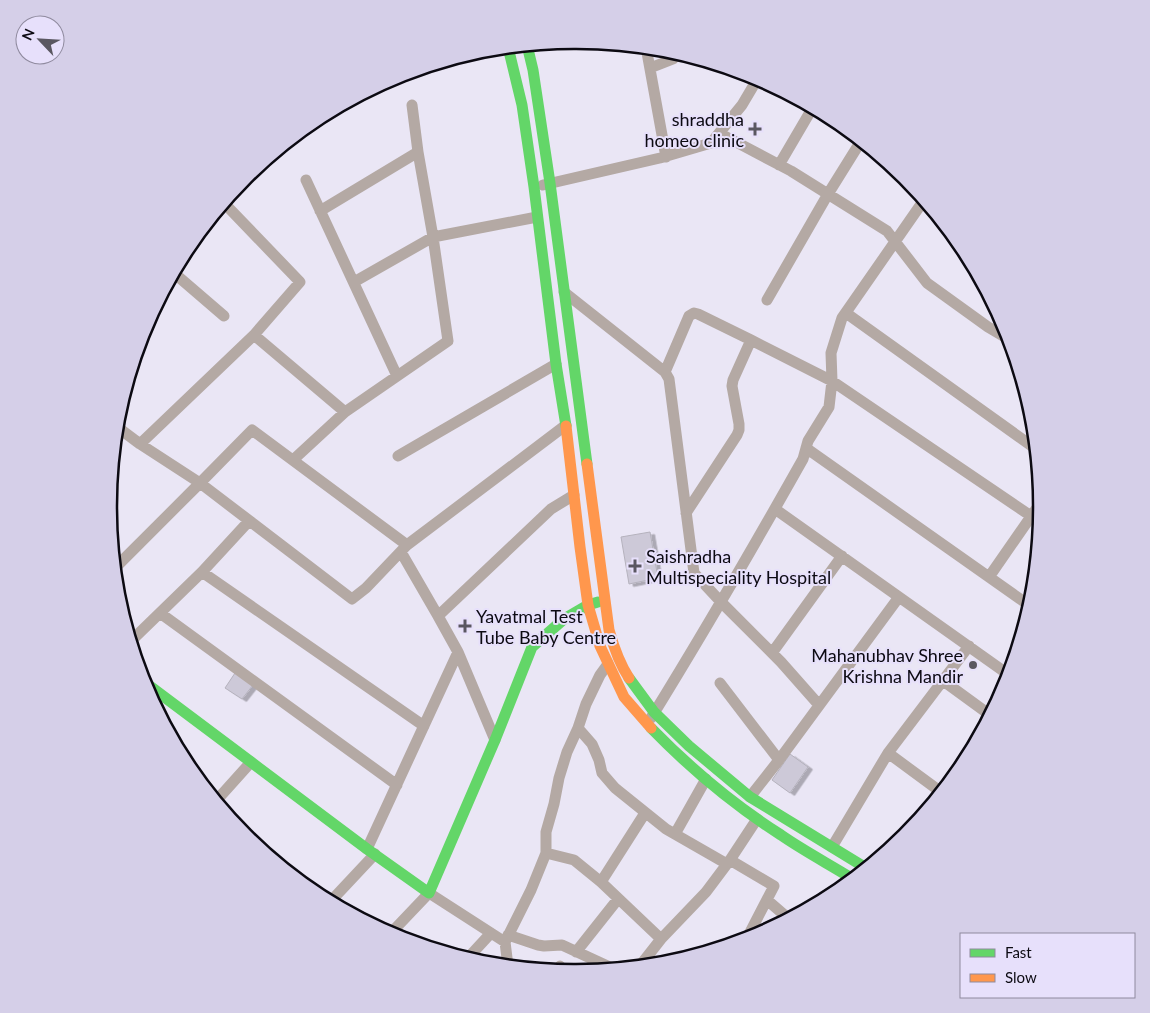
<svg xmlns="http://www.w3.org/2000/svg" width="1150" height="1013" viewBox="0 0 1150 1013" font-family="Lato,sans-serif">
  <style>
    .building { fill: #cdc9d8; stroke: #b5b2bd; filter: url(#shadow) }
    .lines { fill: none; stroke-linecap: round; stroke-linejoin: round }
    .street { stroke: #b4a9a4; stroke-width: 11 }
    .fast { stroke: #63d668; stroke-width: 11 }
    .slow { stroke: #ff974d; stroke-width: 11 }
    .poi-dot { fill: #5a5761; stroke: #e7e0fb; stroke-width: 2 }
    .labels { text-anchor: middle; dominant-baseline: central; stroke-width: 4; stroke-linejoin: round; paint-order: stroke }
    .poi-label { font-size: 18px; fill: #0c0a12; stroke: #e7e0fb; text-anchor: end }
    .rim { fill: none; stroke: #0c0a12; stroke-width: 2.5 }
  </style>
  <defs>
    <filter id="shadow"><feDropShadow dx="4.5" dy="2.5" stdDeviation="0" flood-color="#0004"/></filter>
  </defs>
  <rect width="100%" height="100%" fill="#eae6f5"/>
  <path class="building" d="M650,532L658,578L629,584L621,537Z
    M235,673L253,685L242,699L225,688Z
    M790,754L808,767L790,793L772,780Z"/>
  <g class="lines">
    <path class="street" d="M646,47L666,157
      M650,68L673,59L677,52
      M719,133L791,171L887,231L927,283L988,327L1010,340
      M779,165L813,107
      M306,180L397,376
      M543,185L660,158L711,143L742,105L758,78
      M320,211L418,152
      M174,273L224,316
      M354,282L433,237L537,217
      M564,292L665,372L669,379L694,573L721,602L781,662L819,705
      M767,300L828,194L861,141
      M846,313L1036,449
      M254,335L345,412
      M665,372L689,316L694,313L698,314L751,340L832,381L1031,516
      M116,426L140,444L200,483L352,599L366,588L407,545L566,425
      M140,444L254,335L300,282L224,203
      M806,448L1030,606
      M398,456L556,364
      M293,460L345,412L448,341L433,237L418,152L412,105
      M775,509L1009,675
      M686,513L737,435L739,430V424L732,386L733,380L751,340
      M401,552L438,616
      M115,568L200,483L252,430L407,545
      M202,572L424,726
      M989,577L1041,502
      M160,613L397,785
      M131,641L202,572L249,521
      M458,652L495,740
      M772,653L842,556
      M942,680L990,715
      M720,683L779,760
      M651,718C704,632 754,546 803,459L808,441L829,407L832,381L831,353L842,318L924,200
      M578,728L592,744L599,760L602,773L615,788L666,829L727,864
      M888,753L941,792
      M750,797L779,760L899,597
      M216,801L251,762
      M675,834L706,779
      M832,847L888,753L969,646
      M367,849L458,652L438,616L551,509L574,495
      M546,853L574,860L601,882L661,939
      M730,860L774,886L746,940
      M601,882L645,813
      M767,900L789,919
      M330,902L375,854
      M390,934L429,893L505,942
      M508,935L538,945L544,946L562,945L614,969
      M576,952L618,899
      M467,959L491,933
      M508,966L505,942L531,890L546,853V832L554,804L559,778L567,752L578,728L586,704L600,675L608,664
      M639,967L661,939L706,892L730,860L757,819
      M558,971L560,966"/>
    <path class="fast" d="M527,45L533,70L550,183L587,464
      M508,47L522,105L534,187L556,364L566,426
      M629,678L654,712L689,746L750,797L866,868
      M143,681L367,849L429,893L495,740L532,647L564,619L588,605L598,602
      M651,728C690,768 734,805 781,835C804,851 829,864 853,879"/>
    <path class="slow" d="M566,426L580,547L588,605L600,646L624,697L651,728
      M587,464L609,630C614,648 619,663 629,678"/>
  </g>
  <g class="poi-dot">
    <path d="M752.5 121.5h5v5h5v5h-5v5h-5v-5h-5v-5h5z"/>
    <path d="M632.5 558.5h5v5h5v5h-5v5h-5v-5h-5v-5h5z"/>
    <path d="M462.5 618.5h5v5h5v5h-5v5h-5v-5h-5v-5h5z"/>
    <circle cx="973" cy="665" r="5"/>
  </g>
  <g class="labels">
    <g class="poi-label">
      <text x="744" y="119">shraddha<tspan x="744" dy="21">homeo clinic</tspan></text>
      <text x="646" y="556" text-anchor="start">Saishradha<tspan x="646" dy="21">Multispeciality Hospital</tspan></text>
      <text x="476" y="616" text-anchor="start">Yavatmal Test<tspan x="476" dy="21">Tube Baby Centre</tspan></text>
      <text x="963" y="655">Mahanubhav Shree<tspan x="963" dy="21">Krishna Mandir</tspan></text>
    </g>
  </g>
  <path d="M0 0H1150V1013H0ZM574 49H576A457 457 0 0 1 1033 506V507A457 457 0 0 1 576 964H574A457 457 0 0 1 117 507V506A457 457 0 0 1 574 49Z" fill="#d5cfe8" fill-rule="evenodd"/>
  <path class="rim" d="M574 49H576A457 457 0 0 1 1033 506V507A457 457 0 0 1 576 964H574A457 457 0 0 1 117 507V506A457 457 0 0 1 574 49Z"/>
  <rect x="960" y="933" width="175" height="65" fill="#e7e0fb" stroke="#8f8a9e"/>
  <rect x="970" y="949" width="25" height="8" fill="#63d668" stroke="#8f8a9e"/>
  <text x="1005" y="958" font-size="15" fill="#0c0a12">Fast</text>
  <rect x="970" y="974" width="25" height="8" fill="#ff974d" stroke="#8f8a9e"/>
  <text x="1005" y="983" font-size="15" fill="#0c0a12">Slow</text>
  <g transform="translate(40 40) rotate(295)"><circle r="24" fill="#e7e0fb" stroke="#8f8a9e"/>
  <path d="M0-4L9 19L0 12L-9 19Z" fill="#5a5761"/>
  <text y="-8" font-size="14" font-weight="bold" text-anchor="middle" fill="#0c0a12">N</text>
  </g>
</svg>
